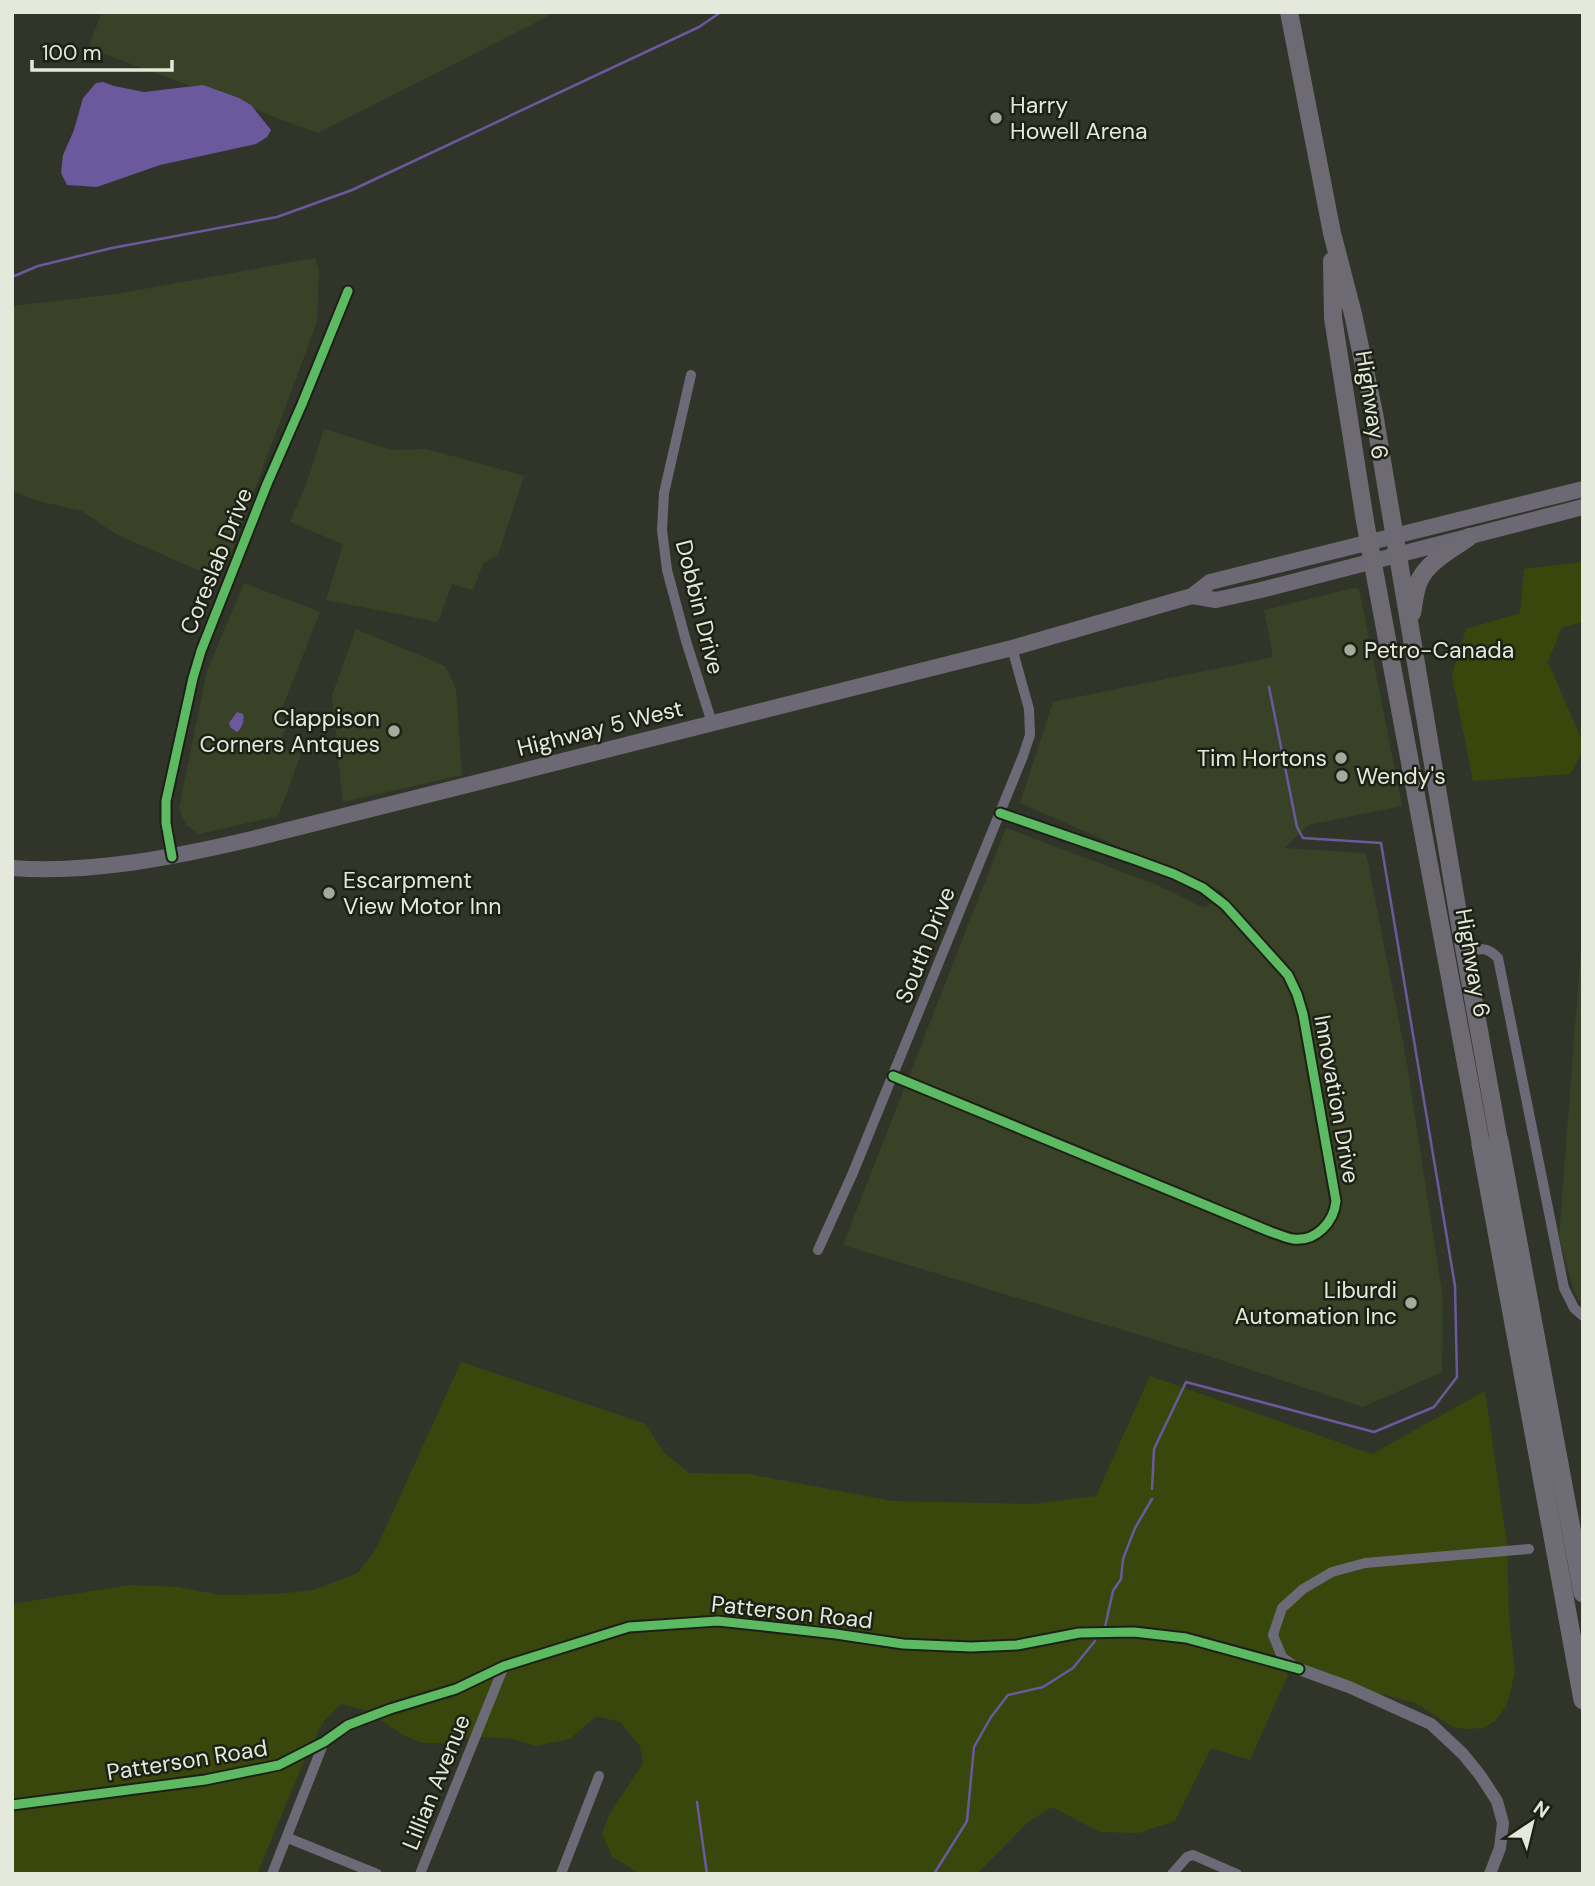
<svg xmlns="http://www.w3.org/2000/svg" width="1595" height="1886" viewBox="0 0 1595 1886" font-family="'DM Sans',sans-serif">
  <style>
    .built { fill: #394226 }
    .green { fill: #39470d }
    .water { fill: #6c589d }
    .lines { fill: none; stroke-linecap: round; stroke-linejoin: round }
    .stream { stroke: #6c589d; stroke-width: 2.5 }
    .minor { stroke: #6c6a76; stroke-width: 10 }
    .tertiary { stroke: #6c6a76; stroke-width: 12 }
    .primary { stroke: #6c6874; stroke-width: 16 }
    .trunk { stroke: #6d6a74; stroke-width: 18 }
    .motorway { stroke: #6e6c75; stroke-width: 19 }
    .cycleway-casing { stroke: #1d2015; stroke-width: 13 }
    .cycleway { stroke: #5cba63; stroke-width: 9 }
    .poi-dot { fill: #a5aa9d; stroke: #1d2015; stroke-width: 2.5 }
    .labels { text-anchor: middle; dominant-baseline: central; stroke-width: 5; stroke-linejoin: round; paint-order: stroke }
    .poi-label { font-size: 23px; fill: #e4e9db; stroke: #1d2015; text-anchor: start }
    .street-label { font-size: 23px; fill: #e4e9db; stroke: #1d2015 }
  </style>
  <rect width="100%" height="100%" fill="#313529"/>
  <path class="built" d="M102,12H556L318,133L88,48Z
    M315,258L319,269L317,322L228,561L211,576L116,534L82,511L38,501L12,491V306L116,294Z
    M324,429L392,450L427,449L524,476L498,555L483,564L473,590L452,584L438,622L326,600L343,544L290,522L307,482Z
    M244,583L320,612L279,716L288,721L279,747L301,754L278,816L199,834L186,825L179,808L207,671Z
    M1353,588L1359,589L1402,806L1309,825L1284,848L1366,853L1406,1058L1443,1299L1442,1372L1363,1407L1202,1354L843,1245L1006,828L1157,885L1204,908L1225,893L1020,803L1053,702L1273,657L1264,610Z
    M356,629L445,666L456,689L462,775L343,802L332,695Z
    M1583,923V1307L1574,1291L1559,1237Z"/>
  <path class="green" d="M1583,562V622L1562,627L1548,662L1583,743V751L1570,774L1473,781L1452,675L1466,629L1520,613L1524,569Z
    M461,1362L646,1424L663,1452L689,1473L748,1474L893,1501L1033,1504L1096,1496L1150,1376L1372,1454L1485,1391L1507,1544L1509,1616L1515,1672L1507,1705L1495,1721L1483,1728L1465,1729L1453,1727L1415,1703L1290,1670L1250,1760L1211,1748L1175,1821L1138,1833L1100,1832L1052,1807L1028,1822L977,1874H640L612,1856L602,1834L609,1815L643,1763L640,1746L620,1722L596,1716L570,1739L536,1746L513,1739L480,1737L444,1743H422L403,1735L368,1711L341,1704L324,1721L307,1754L257,1874H12V1604L130,1585L178,1587L221,1595L277,1594L313,1590L358,1573L376,1549Z"/>
  <path class="water" d="M103,82L114,86L144,92L203,85L239,98L251,105L271,130L267,137L256,144L160,165L97,187L67,185L61,173L63,155L74,130L83,98L96,83Z
    M237,712L243,714C245,718 242,729 237,732L231,728L229,723Z"/>
  <g class="lines">
    <path class="stream" d="M12,277L38,266L112,248L277,217L352,190L699,27L721,12
      M1152,1489L1154,1449L1186,1382L1374,1432L1434,1407L1457,1377L1455,1286L1381,843L1303,838L1297,827L1269,687
      M1105,1627L1113,1591L1121,1579L1123,1559L1135,1528L1152,1499
      M697,1802L707,1874
      M934,1874L967,1821L974,1747L991,1717L1008,1695L1043,1687L1073,1668L1095,1641"/>
    <path class="minor" d="M691,375L664,493L662,530L667,570L686,641L712,723
      M172,857L166,823V801L193,678L201,651L267,484L302,404L348,291
      M1465,954C1479,948 1487,946 1498,958L1564,1288L1574,1308L1583,1316
      M893,1076L1271,1232C1278,1234 1286,1238 1293,1239C1316,1242 1334,1222 1336,1201L1303,1014L1297,994L1288,975L1225,905L1203,888L1174,874L1136,860L1000,813
      M818,1250L852,1175L1023,756L1030,735L1029,709L1012,648
      M1293,1665L1282,1657L1273,1635L1282,1608L1303,1589L1332,1572L1365,1563L1529,1549
      M288,1838L377,1874
      M272,1874L324,1742
      M420,1874L504,1666
      M561,1874L599,1776
      M1172,1874L1187,1857L1193,1855L1237,1874"/>
    <path class="tertiary" d="M12,1805L205,1780L279,1765L324,1742L348,1725L390,1709L456,1689L504,1666L629,1627L718,1621L836,1634L903,1644L971,1647L1017,1645L1079,1633L1134,1632L1186,1638L1299,1669L1349,1687L1431,1724L1463,1754L1480,1775L1497,1801L1503,1823L1500,1848L1490,1874"/>
    <path class="primary" d="M1192,596L1216,600L1261,590L1583,507
      M12,868C91,874 175,857 252,839L1012,648L1192,596L1210,582L1583,489"/>
    <path class="trunk" d="M1289,12L1332,233L1353,314L1374,413L1461,931L1499,1141
      M1332,261L1333,318L1365,521L1481,1144
      M1412,613C1414,603 1415,590 1419,581C1428,561 1453,549 1469,537"/>
    <path class="motorway" d="M1499,1141L1583,1593
      M1481,1144L1583,1700"/>
    <g class="cycleway-casing">
      <path id="cycleway" d="M172,857L166,823V801L193,678L201,651L267,484L302,404L348,291
        M893,1076L1271,1232C1278,1234 1286,1238 1293,1239C1316,1242 1334,1222 1336,1201L1303,1014L1297,994L1288,975L1225,905L1203,888L1174,874L1136,860L1000,813
        M12,1805L205,1780L279,1765L324,1742L348,1725L390,1709L456,1689L504,1666L629,1627L718,1621L836,1634L903,1644L971,1647L1017,1645L1079,1633L1134,1632L1186,1638L1299,1669"/>
    </g>
    <use href="#cycleway" class="cycleway"/>
  </g>
  <g class="poi-dot">
    <circle cx="996" cy="118" r="7"/>
    <circle cx="1350" cy="650" r="7"/>
    <circle cx="394" cy="731" r="7"/>
    <circle cx="1341" cy="758" r="7"/>
    <circle cx="1342" cy="776" r="7"/>
    <circle cx="329" cy="893" r="7"/>
    <circle cx="1411" cy="1303" r="7"/>
  </g>
  <g class="labels">
    <g class="poi-label">
      <text x="1010" y="105">Harry<tspan x="1010" dy="26">Howell Arena</tspan></text>
      <text x="1364" y="650">Petro-Canada</text>
      <text x="380" y="718" text-anchor="end">Clappison<tspan x="380" dy="26">Corners Antques</tspan></text>
      <text x="1327" y="758" text-anchor="end">Tim Hortons</text>
      <text x="1356" y="776">Wendy's</text>
      <text x="343" y="880">Escarpment<tspan x="343" dy="26">View Motor Inn</tspan></text>
      <text x="1397" y="1290" text-anchor="end">Liburdi<tspan x="1397" dy="26">Automation Inc</tspan></text>
    </g>
    <g class="street-label">
      <text transform="translate(1372 405) rotate(81)">Highway 6</text>
      <text transform="translate(216 561) rotate(-68)">Coreslab Drive</text>
      <text transform="translate(700 607) rotate(76)">Dobbin Drive</text>
      <text transform="translate(600 728) rotate(-14)">Highway 5 West</text>
      <text transform="translate(925 945) rotate(-68)">South Drive</text>
      <text transform="translate(1473 963) rotate(80)">Highway 6</text>
      <text transform="translate(1337 1099) rotate(80)">Innovation Drive</text>
      <text transform="translate(792 1612) rotate(6)">Patterson Road</text>
      <text transform="translate(187 1760) rotate(-9)">Patterson Road</text>
      <text transform="translate(436 1782) rotate(-68)">Lillian Avenue</text>
    </g>
  </g>
  <rect width="1595" height="1886" fill="none" stroke="#e4e9db" stroke-width="28"/>
  <g transform="translate(1532 1823) rotate(35)" stroke="#1d2015" stroke-width="5" paint-order="stroke">
  <path d="M0-5L12 26L0 18L-12 26Z" fill="#e4e9db"/>
  <text y="-10" font-size="19" font-weight="bold" text-anchor="middle" fill="#e4e9db">N</text>
  </g>
  <path d="M32 60v10h140v-10" fill="none" stroke="#e4e9db" stroke-width="3.5"/>
  <text x="42" y="60" font-size="21" fill="#e4e9db" stroke="#1d2015" stroke-width="5" paint-order="stroke">100 m</text>
</svg>
